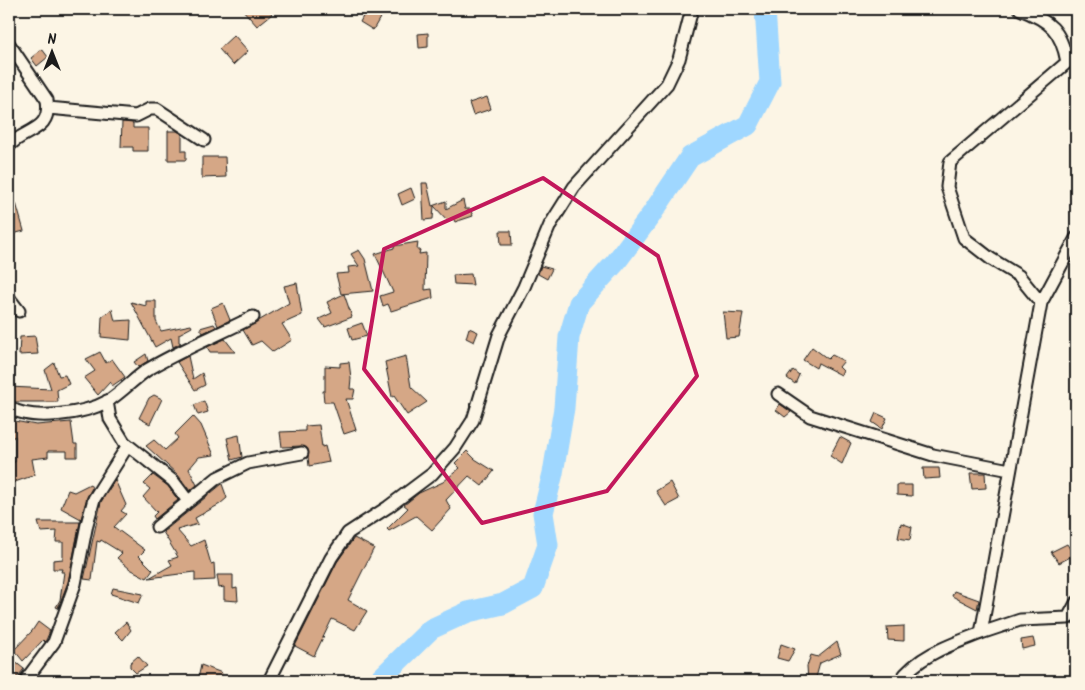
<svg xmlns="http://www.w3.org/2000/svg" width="1085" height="690" viewBox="0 0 1085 690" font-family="Kalam,sans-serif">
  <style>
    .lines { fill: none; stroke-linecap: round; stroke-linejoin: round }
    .river { stroke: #9fd7ff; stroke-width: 21 }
    .building { fill: #d5a786; stroke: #1c1c1c }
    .minor-casing { stroke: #1c1c1c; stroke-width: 15 }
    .minor { stroke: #fcf5e5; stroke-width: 11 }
    .marked { fill: none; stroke: #c2185b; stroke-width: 4; stroke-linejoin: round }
  </style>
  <rect width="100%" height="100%" fill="#fcf5e5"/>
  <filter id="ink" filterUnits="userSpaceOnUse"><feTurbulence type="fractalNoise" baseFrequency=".02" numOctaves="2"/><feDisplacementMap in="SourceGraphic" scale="10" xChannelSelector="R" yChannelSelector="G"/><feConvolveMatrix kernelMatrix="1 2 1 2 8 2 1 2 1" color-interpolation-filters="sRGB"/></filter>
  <g filter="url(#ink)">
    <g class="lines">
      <path class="river" d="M378,681L431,629L468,612L503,604L533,588L548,545L543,513L553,473L564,408L569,337L579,303L616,262L651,215L690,157L748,125L770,82L765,9"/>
    </g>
    <path class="building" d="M242,9H267L272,14L257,26Z
      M367,9H385L373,30L360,22Z
      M428,33V47L419,48L418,34Z
      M234,35L248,51L233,65L219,49Z
      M42,49L48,57L37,66L31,58Z
      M487,97L491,109L473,115L469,103Z
      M122,122L133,123V128H148V151H133V147H121Z
      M168,131H177L182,134V151H186V160H168Z
      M202,157H225L226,177L202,178Z
      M422,183H427L432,206L446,201V209L463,200L465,209H470L473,216L455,222L453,218L448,221L434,206L433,219L424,220Z
      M411,188L415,199L402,205L398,194Z
      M16,203L24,231L9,235V205Z
      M500,231H511L512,245H501Z
      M418,242L417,250H420L419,254L426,253L425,290L432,289L433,298L391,311L388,304L383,306L380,296L393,292L375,254L394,248V246Z
      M359,250L365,259L373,291L341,294L336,274L349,273L348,267L359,266L351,254Z
      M541,266L552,269L547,279L538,274Z
      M471,274L473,285L454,284L453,275Z
      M297,283L302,315L282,324L292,340L273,352L261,341L252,345L243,330L289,303L284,286Z
      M344,294L352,317L325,327L319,319L332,313L327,302Z
      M146,301H156V321L161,331L191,325L192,327L179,334V342L181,343L173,347L171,338L155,347L131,302L146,306Z
      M223,303L230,320L218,326L211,308Z
      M112,309L115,321L131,320L130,340L101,337L102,317Z
      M723,312L743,313L739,337L726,338Z
      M362,323L367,336L352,340L348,328Z
      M214,324L216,327L203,333L200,328Z
      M469,328L478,332L474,342L466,338Z
      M35,336L38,354L19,355L20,337Z
      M225,339L235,352H210L207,347Z
      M812,347L828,359L832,355L844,361L839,367L843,371L841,375L818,363L816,368L803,360Z
      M100,352L106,363L112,359L125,377L112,386L110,382L98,395L84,378L95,371L86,359Z
      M146,354L148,361L138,367L134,362Z
      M188,356L193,379L202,373L205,385L195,390L177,362Z
      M406,356L411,387L427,402L407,415L394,396L392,397L385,362Z
      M349,362L351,378L350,389H355L353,399H346L356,430L344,434L333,402H324L323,391H325V366L340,367V363Z
      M54,363L59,376L65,375L69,384L57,390L58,402H16L9,400V387L51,389L45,370Z
      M793,370L799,375L795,384L787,378Z
      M154,395L162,399L150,424L139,418L149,398Z
      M204,401L208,412L198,415L194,405Z
      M780,404L791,412L785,417L776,410Z
      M876,413L887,418L882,429L872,422Z
      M193,416L201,425L214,455L199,457L189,469L197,485L190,491L178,475L146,446L154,440L165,450L178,438L175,434Z
      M9,420L36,425L71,422L74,444H77V457H67V451H48V457L32,459L35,475L9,484V462H15V436L9,440Z
      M319,425L322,447L325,446L329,462L309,466L307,448L301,446L282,447L280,432L305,431V426Z
      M239,435L242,457L232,460L227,438Z
      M840,437L851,443L842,464L830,456Z
      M467,451L475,459L494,471L482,486L469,476L446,500L451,509L432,530L416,516L389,531L387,529L408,508L404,505L419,493L443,482L460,468L455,463Z
      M923,468H939L940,478L924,479Z
      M970,473H985L986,488L972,489Z
      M153,475L168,486L178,500L155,519L153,516L157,512L143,497L150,489L144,484Z
      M115,480L126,505L121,511L126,514L114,527L145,550L139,556L153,570L147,578L130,569L117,558L122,553L101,540L100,542L97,541L92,580L84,579L101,502Z
      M670,482L679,499L666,506L656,491Z
      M90,484L92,488L87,497L81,519L61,508L68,490L74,492Z
      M222,484L227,498L220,504L195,518L198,524L177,530L191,546L204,540L211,564L214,563L215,580L195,581V572L149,578L172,565L169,560L178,557L163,532Z
      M897,485H912V496L897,495Z
      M38,522H80L68,582L58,608L56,607L60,600L64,572H61L62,569H53V560L63,559V542H56L57,531L41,532Z
      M901,523L912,527L910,540L898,538Z
      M354,538L374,548L348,600L367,611L355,630L332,619L314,656L295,646L337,562Z
      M1067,544L1074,555L1059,563L1051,552Z
      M217,575H233V589L237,588L238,601L224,600V587L219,588Z
      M113,588L143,594L139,603L111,594Z
      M954,591L979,600L977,609L952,596Z
      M38,622L50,631L47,638L45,642L43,640L23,661L14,650L32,631Z
      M126,622L131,630L123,640L115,632Z
      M904,626V641L888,640L887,627Z
      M1033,638L1035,646L1022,649L1021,640Z
      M837,642L841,654L820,663L815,681H808L807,666L811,655L818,657Z
      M781,644L795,649L788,661L777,658Z
      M138,656L147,666L136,673L130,667V663Z
      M14,661L24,669L15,680L9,675V667Z
      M201,665L222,673L219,681L198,679Z"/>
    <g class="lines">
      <g class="minor-casing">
        <path id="minor" d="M1020,9C1050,21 1061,30 1067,62
          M9,44L47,100C52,132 25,128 9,146
          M48,108L136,116L150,109H157L204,140
          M9,298L19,311
          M1041,303L1076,238
          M778,394L810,416L933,455L1010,470
          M107,401L110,419L124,442L173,481L188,501
          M9,407C31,422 85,414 108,401C122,392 134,379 147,370C180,350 218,335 253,317
          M157,527L217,478L248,463L302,453
          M981,633L1020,620L1068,618L1076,603
          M25,681L54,642L75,584L87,524L94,499L128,445
          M269,681L331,558L348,533L388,507L432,474L455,448L473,420L499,335L524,287L550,225L574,187L667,84L679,59L692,9
          M900,681C918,655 953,644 981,633L1041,303L1019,276L991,259L964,238L947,187L950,162L1071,59L1076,58"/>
      </g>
      <use href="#minor" class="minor"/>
    </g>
  </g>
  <path class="marked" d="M543,178L658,256L697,376L607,491L482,523L364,369L384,249Z"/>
  <rect width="1085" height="690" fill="none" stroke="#fcf5e5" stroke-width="30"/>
  <rect x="15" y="15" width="1055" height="660" fill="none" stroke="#1c1c1c" stroke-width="2" filter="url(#ink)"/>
  <g transform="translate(52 52)" stroke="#fcf5e5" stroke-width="4" paint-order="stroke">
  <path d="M0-4L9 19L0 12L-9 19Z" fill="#1c1c1c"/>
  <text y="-8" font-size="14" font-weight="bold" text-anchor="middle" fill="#1c1c1c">N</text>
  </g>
</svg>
